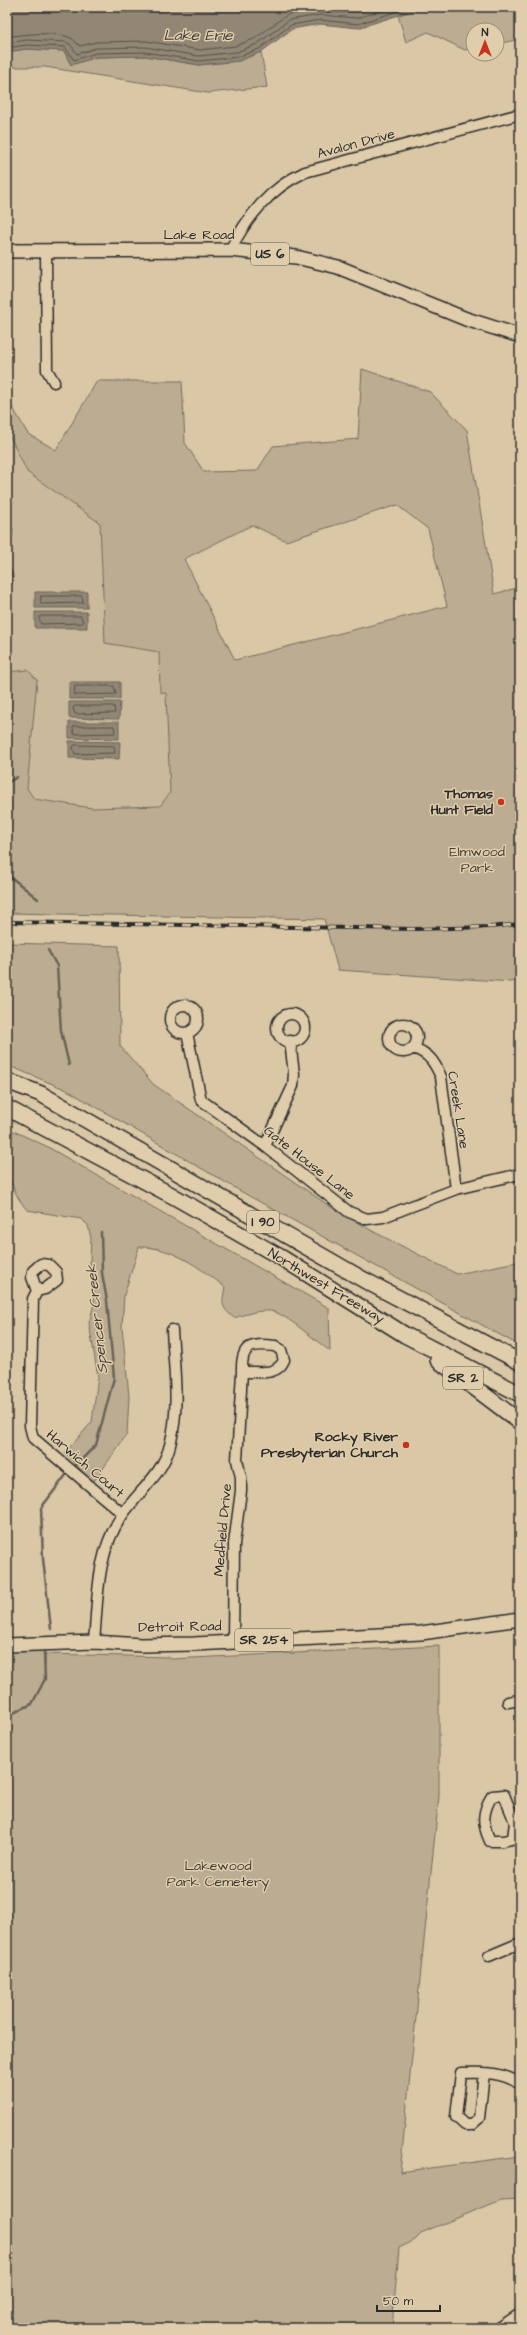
<svg xmlns="http://www.w3.org/2000/svg" width="527" height="2335" viewBox="0 0 527 2335" font-family="'Architects Daughter',sans-serif">
  <style>
    .built { fill: #cab99b }
    .green { fill: #bcad92; stroke: #746c5e; fill-rule: evenodd }
    .water { fill: #928774; stroke: #696257 }
    .lines { fill: none; stroke-linecap: round; stroke-linejoin: round }
    .shore { stroke: #545048; stroke-width: 1 }
    .stream { stroke: #696257; stroke-width: 2.5 }
    .minor-casing { stroke: #2b2b2b; stroke-width: 13 }
    .major-casing { stroke: #2b2b2b; stroke-width: 16 }
    .highway-casing { stroke: #2b2b2b; stroke-width: 18 }
    .minor { stroke: #e0cdab; stroke-width: 10 }
    .major { stroke: #e0cdab; stroke-width: 13 }
    .highway { stroke: #e0cdab; stroke-width: 15 }
    .rail-casing { stroke: #2b2b2b; stroke-width: 4 }
    .rail { stroke: #e0cdab; stroke-width: 2.5; stroke-dasharray: 8; stroke-linecap: butt }
    .poi-dot { fill: #c8321e; stroke: #e0cdab; stroke-width: 1.5 }
    .labels { text-anchor: middle; dominant-baseline: central; stroke-width: 3; stroke-linejoin: round; paint-order: stroke }
    .shield { fill: #e0cdab; stroke: #615c51; stroke-width: 1 }
    .shield-label { font-size: 13px; font-weight: bold; fill: #2b2b2b }
    .street-label { font-size: 14px; fill: #2b2b2b; stroke: #e0cdab }
    .poi-label { font-size: 14px; font-weight: bold; fill: #2b2b2b; stroke: #e0cdab; text-anchor: end }
    .park-label { font-size: 14px; fill: #413e3a; stroke: #e0cdab }
    .water-label { font-size: 15px; font-style: italic; fill: #403d3a; stroke: #e0cdab }
  </style>
  <rect width="100%" height="100%" fill="#d9c7a6"/>
  <filter id="ink" filterUnits="userSpaceOnUse"><feTurbulence type="fractalNoise" baseFrequency=".025" numOctaves="2"/><feDisplacementMap in="SourceGraphic" scale="8" xChannelSelector="R" yChannelSelector="G"/><feConvolveMatrix kernelMatrix="1 2 1 2 8 2 1 2 1" color-interpolation-filters="sRGB"/></filter>
  <g filter="url(#ink)">
    <path class="built" d="M7,430L27,472L100,523L105,643L159,652L160,692L166,693L170,793L160,806L92,808L34,799L27,788L37,680L28,670L7,672Z"/>
    <path class="green" d="M424,7H520V39L497,44V30H473V48L465,50L428,32L406,42L398,15Z
      M26,49L64,51L71,65L97,57L145,56L199,65L239,61L261,52L267,87L208,93L45,67H7V52Z
      M362,369L430,392L467,430L494,594L520,587V978L512,982L338,970L324,919L7,913V672L28,670L37,680L27,788L34,799L92,808L160,806L170,793L166,693L160,692L159,652L105,643L100,523L27,472L7,430V398L28,434L56,450L97,381H182L185,443L204,472L257,471L273,446L358,439ZM397,505L428,529L447,606L235,660L184,559L252,525L286,541Z
      M7,943L119,946L120,1046L153,1084L332,1208L376,1233L457,1274L516,1262L520,1285V1346L242,1192L67,1090L7,1065Z
      M7,1128L46,1146L329,1308L330,1351C317,1342 285,1313 271,1311C258,1310 246,1314 234,1318C220,1306 222,1304 225,1287C200,1268 172,1246 139,1247L124,1295L122,1327L129,1396L127,1434L95,1480H90L65,1453L92,1422L98,1377L89,1323L94,1304V1287L90,1261L91,1238L88,1225L81,1219L27,1210C4,1182 7,1162 7,1128Z
      M439,1646V1795L400,2172L520,2156V2199L501,2200L423,2232L415,2240L399,2248L392,2328H7V1651L45,1649V1666V1654L168,1657L172,1659Z"/>
    <path class="water" d="M7,7H424L358,28L320,24L292,29L261,52L239,61L199,65L145,56L97,57L71,65L64,51L26,49L7,52Z
      M7,518L13,530L11,541L7,545Z
      M7,565C15,573 15,583 7,592Z
      M35,592H87V608H35Z
      M35,612H87V628H35Z
      M69,682H120V699H69Z
      M69,702H120L119,719L69,718Z
      M69,722H119V739L69,738Z
      M69,741L120,742L119,759L69,758Z"/>
    <g class="lines">
      <path class="shore" d="M7,37C22,34 57,31 71,38C75,40 77,44 80,46L96,42L146,41L200,50L235,46L254,39L287,15L320,9L357,12L374,7
        M7,43L27,40L66,42L71,45L77,54L96,48L145,47L199,56L237,52L257,44L289,20L320,15L357,18L394,7
        M7,48L26,45L65,47L74,60L96,53L145,52L199,61L238,57L259,49L291,25L320,20L358,24L410,7
        M41,596H82L83,603L41,604Z
        M41,616H81L83,623L41,624L39,618Z
        M75,686H114L116,694L75,695Z
        M75,706H114L115,713L75,714L73,708Z
        M75,726H114L115,733L74,734L73,728Z
        M75,745L114,746L115,753L75,754L73,747Z"/>
      <path class="stream" d="M7,783L17,777
        M7,874L38,899
        M48,950L57,966L61,1031L69,1065
        M76,1465L96,1445L114,1378L107,1301L102,1273L101,1232
        M51,1629L43,1559L41,1508L66,1475
        M7,1716L32,1704L45,1679L44,1653"/>
      <g class="minor-casing">
        <path id="minor" d="M230,250C248,216 270,188 305,172L520,114
          M46,251L47,370L54,382
          M170 1019a14 14 0 1 1 28 0a14 14 0 1 1-28 0Z
          M277 1028a14 14 0 1 1 28 0a14 14 0 1 1-28 0Z
          M389 1038a14 14 0 1 1 28 0a14 14 0 1 1-28 0Z
          M187,1033L201,1100L265,1146L349,1212L367,1219L383,1217L456,1189L520,1174
          M413,1048C429,1053 435,1063 441,1077L456,1189
          M265,1146L293,1086L294,1074L290,1041
          M37,1291L32,1277L33,1271L41,1264L49,1265L56,1272L57,1280L45,1289L37,1291L33,1299L30,1426L33,1438L123,1514
          M94,1642C98,1598 96,1552 123,1514C139,1491 163,1474 170,1445C180,1408 174,1368 172,1330
          M233,1642L234,1544L241,1491V1477L237,1460L242,1372C257,1371 277,1377 284,1360L281,1350L275,1346C249,1343 241,1346 242,1372
          M508,1702L520,1700
          M513,1838L515,1822L504,1795L492,1796C482,1812 482,1824 490,1841H503L520,1837
          M489,1956L520,1943
          M484,2073L479,2118L471,2125H465L456,2117L461,2073C482,2072 503,2072 520,2084
          M499,2328L520,2314"/>
      </g>
      <g class="major-casing">
        <path id="major" d="M7,251L230,250L296,257L338,267L466,319L520,336
          M7,1645L94,1642L141,1645L194,1644L421,1633L520,1619"/>
      </g>
      <g class="highway-casing">
        <path id="highway" d="M7,1081L41,1094L364,1280L520,1362
          M7,1108L173,1196L282,1258L405,1335L520,1394
          M438,1360L520,1422"/>
      </g>
      <use href="#minor" class="minor"/>
      <use href="#major" class="major"/>
      <use href="#highway" class="highway"/>
      <g class="rail-casing">
        <path id="rail" d="M7,922L414,929L490,927L520,924"/>
      </g>
      <use href="#rail" class="rail"/>
    </g>
  </g>
  <g class="poi-dot">
    <circle cx="501" cy="802" r="4"/>
    <circle cx="406" cy="1445" r="4"/>
  </g>
  <g class="labels">
    <g class="shield">
      <rect x="251" y="243" width="38" height="22" rx="3"/>
      <rect x="247" y="1211" width="32" height="22" rx="3"/>
      <rect x="443" y="1367" width="40" height="22" rx="3"/>
      <rect x="235" y="1629" width="58" height="22" rx="3"/>
    </g>
    <g class="shield-label">
      <text x="270" y="254">US 6</text>
      <text x="263" y="1222">I 90</text>
      <text x="463" y="1378">SR 2</text>
      <text x="264" y="1640">SR 254</text>
    </g>
    <g class="street-label">
      <text transform="translate(356 144) rotate(-15)">Avalon Drive</text>
      <text x="199" y="235">Lake Road</text>
      <text transform="translate(458 1110) rotate(81)">Creek Lane</text>
      <text transform="translate(309 1163) rotate(38)">Gate House Lane</text>
      <text transform="translate(326 1286) rotate(31)">Northwest Freeway</text>
      <text transform="translate(85 1464) rotate(40)">Harwich Court</text>
      <text transform="translate(223 1530) rotate(-85)">Medfield Drive</text>
      <text transform="translate(180 1627) rotate(-1)">Detroit Road</text>
    </g>
    <g class="poi-label">
      <text x="493" y="794">Thomas<tspan x="493" dy="16">Hunt Field</tspan></text>
      <text x="398" y="1437">Rocky River<tspan x="398" dy="16">Presbyterian Church</tspan></text>
    </g>
    <g class="park-label">
      <text x="477" y="852">Elmwood<tspan x="477" dy="16">Park</tspan></text>
      <text x="218" y="1866">Lakewood<tspan x="218" dy="16">Park Cemetery</tspan></text>
    </g>
    <g class="water-label">
      <text x="198" y="35">Lake Erie</text>
      <text transform="translate(97 1319) rotate(-96)">Spencer Creek</text>
    </g>
  </g>
  <rect width="527" height="2335" fill="none" stroke="#e0cdab" stroke-width="24"/>
  <rect x="12" y="12" width="503" height="2311" fill="none" stroke="#2b2b2b" stroke-width="1.5" filter="url(#ink)"/>
  <g transform="translate(485 42)"><circle r="19" fill="#e0cdab" stroke="#988c78"/>
  <path d="M0-3L7 15L0 10L-7 15Z" fill="#c8321e"/>
  <text y="-6" font-size="11" font-weight="bold" text-anchor="middle" fill="#2b2b2b">N</text>
  </g>
  <path d="M377 2305v6h63v-6" fill="none" stroke="#2b2b2b" stroke-width="2"/>
  <text x="383" y="2305" font-size="12" fill="#2b2b2b" stroke="#e0cdab" stroke-width="3" paint-order="stroke">50 m</text>
</svg>
